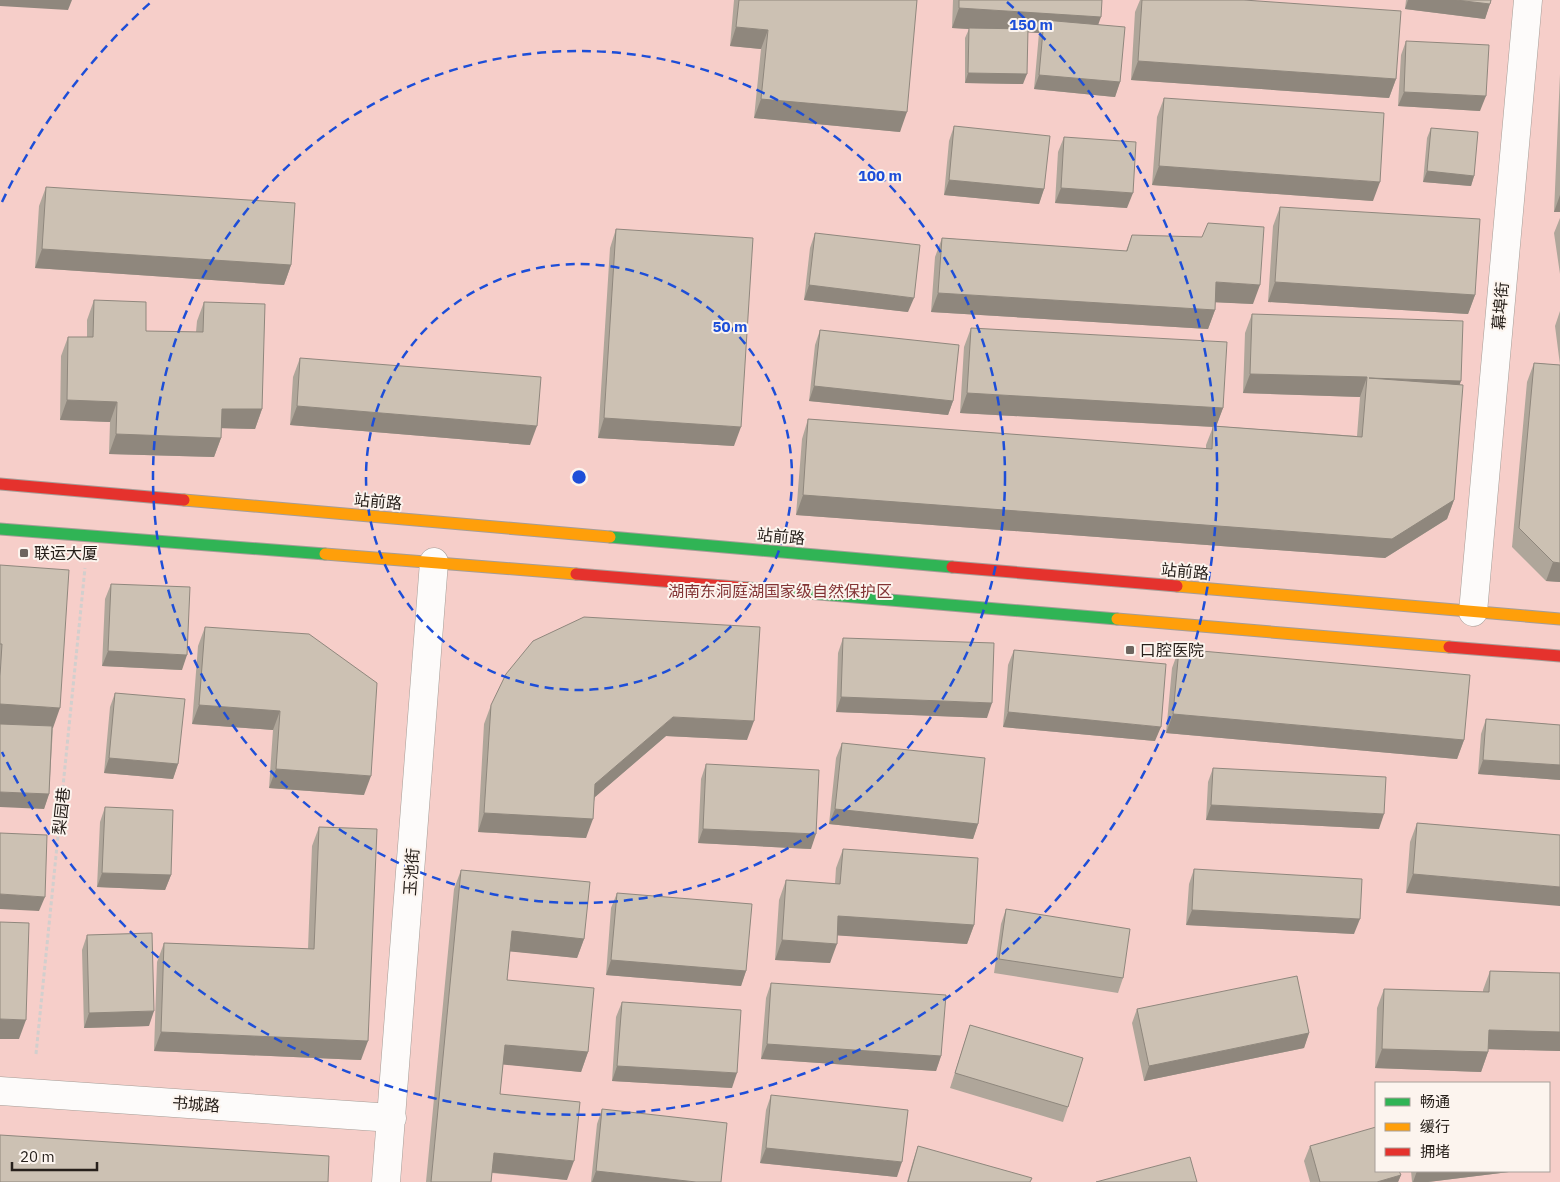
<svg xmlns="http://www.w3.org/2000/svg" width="1560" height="1182" viewBox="0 0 1560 1182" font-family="'IBM Plex Sans','Noto Sans SC',sans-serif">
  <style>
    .green { fill: #f6cec9; fill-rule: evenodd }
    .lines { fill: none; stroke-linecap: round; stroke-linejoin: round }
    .street-casing { stroke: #a59d97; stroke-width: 29 }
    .fast-casing { stroke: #a59d97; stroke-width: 13 }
    .slow-casing { stroke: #a59d97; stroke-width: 13 }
    .jam-casing { stroke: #a59d97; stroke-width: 13 }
    .path { stroke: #d2cfcd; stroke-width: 3; stroke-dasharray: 4 2.5; stroke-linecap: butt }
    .street { stroke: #fdfbfa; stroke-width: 28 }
    .fast { stroke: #30b455; stroke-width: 11 }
    .slow { stroke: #ff9f0a; stroke-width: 11 }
    .jam { stroke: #e5322d; stroke-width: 11 }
    .wall { fill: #afa69a }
    .shaded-wall { fill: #8f877d }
    .building { fill: #ccc1b3; stroke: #8f877d }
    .ring { fill: none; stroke: #1d4ed8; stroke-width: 2.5; stroke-dasharray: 9 6 }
    .poi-dot { fill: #6d655f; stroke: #fcf4ee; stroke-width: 2 }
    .labels { text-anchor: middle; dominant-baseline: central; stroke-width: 4; stroke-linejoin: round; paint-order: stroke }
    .street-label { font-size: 16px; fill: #27201b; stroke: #fcf4ee }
    .poi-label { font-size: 16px; fill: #27201b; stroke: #fcf4ee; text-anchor: start }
    .park-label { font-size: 16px; fill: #833435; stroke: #fcf4ee }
    .centre { fill: #1d4ed8; stroke: #fcf4ee; stroke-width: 2.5 }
    .ring-label { font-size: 15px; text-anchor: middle; font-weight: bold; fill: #1d4ed8; stroke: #fcf4ee; stroke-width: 4; stroke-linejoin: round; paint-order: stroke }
  </style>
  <rect width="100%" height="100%" fill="#f0e5dd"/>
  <path class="green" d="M0,0H1560V1182H0ZM1376,1083H1549V1171H1376Z"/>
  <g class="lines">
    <g class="street-casing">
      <path id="street" d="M1473,612L1528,0
        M0,1091L392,1118
        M386,1182L434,562"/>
    </g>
    <g class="fast-casing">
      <path id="fast" d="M0,529L325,554
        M610,537L952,567
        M748,588L1117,619"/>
    </g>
    <g class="slow-casing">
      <path id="slow" d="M184,500L610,537
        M325,554L576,574
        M1177,586L1560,619
        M1117,619L1449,647"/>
    </g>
    <g class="jam-casing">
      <path id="jam" d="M0,484L184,500
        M952,567L1177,586
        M576,574L748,588
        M1449,647L1560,656"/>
    </g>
    <path class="path" d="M36,1054L85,568"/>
    <use href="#street" class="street"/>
    <use href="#fast" class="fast"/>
    <use href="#slow" class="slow"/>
    <use href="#jam" class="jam"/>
  </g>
  <path class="wall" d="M734,0H917L900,132L754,118L761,49L730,46Z
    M953,0H1102L1098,25L1120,82L1115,97L1034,89L1039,33L1028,32L1023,84L965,83V38L969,29L952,28Z
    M1140,0H1244L1396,79L1389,98L1131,80L1135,12Z
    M1406,0H1491L1485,19L1405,9Z
    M1406,41L1480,111L1398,106L1401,55Z
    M1560,74V212H1554Z
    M1164,98L1373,201L1152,185L1157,117Z
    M954,126L1044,189L1039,204L944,195L949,141Z
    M1431,128L1474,176L1471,186L1423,182L1427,138Z
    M1064,137L1127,208L1055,203L1058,152Z
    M46,187L291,265L284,285L35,268L39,206Z
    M1280,207L1475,295L1468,314L1268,302L1273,226Z
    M1560,218V274L1554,233Z
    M616,229L734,446L598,438L610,248Z
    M815,233L908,312L804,300L810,248Z
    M1132,235L1253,304L1215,302V310L1208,329L931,312L935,257L942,238L1126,251Z
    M94,300L146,331L196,332L197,321L204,302L262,409L255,429L221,428V438L214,457L109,454L110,422L60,420L61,356L68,337H87V320Z
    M1560,311V582L1546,581L1512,547L1527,382L1534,363L1560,365L1555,326Z
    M1252,314L1459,385L1454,500L1447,519L1385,558L796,515L802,439L808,419L1206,449V445L1213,427L960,413L964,347L971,328L1223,408L1216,426L1357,436L1360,397L1243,393L1245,333Z
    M820,330L953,401L948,415L809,401L815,345Z
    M300,358L530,445L290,425L293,377Z
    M0,565L53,728L49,794L44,809L12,725L0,724Z
    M111,584L182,670L102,666L105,599Z
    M205,627L364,795L269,788L273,730L192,724L198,646Z
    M843,638L987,718L836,712L838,653Z
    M1179,649L1464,740L1457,759L1166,733L1172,668Z
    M1014,650L1155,741L1003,727L1008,665Z
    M115,693L178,764L173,779L104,773L110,707Z
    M491,705L747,740L666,736L595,797L586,838L478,832L484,724Z
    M1486,719L1560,725V780L1478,774L1481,734Z
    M842,743L978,824L973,839L829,824L836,758Z
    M706,764L811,849L698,843L701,779Z
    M1213,768L1379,829L1206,820L1208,782Z
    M105,807L171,875L165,890L97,887L100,822Z
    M1417,823L1560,835L1406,893L1410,842Z
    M319,827L361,1060L154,1051L157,962L164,943L308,949L312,846Z
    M843,849L974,925L967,944L837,935L830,963L775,960L779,900L786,880L835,884L836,868Z
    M1194,869L1354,934L1186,925L1189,884Z
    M461,870L584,939L577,958L510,951L507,980L588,1052L581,1072L503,1064L500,1094L567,1180L492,1173L491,1182H426L454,889Z
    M617,893L746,971L741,986L606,975L611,908Z
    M1006,909L1123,978L1118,993L994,973L1001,924Z
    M87,935L149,1026L84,1028L82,950Z
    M1490,971L1560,973V1051L1488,1049V1052L1481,1072L1375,1068L1377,1008L1384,989L1483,992V990Z
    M771,983L941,1056L936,1071L761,1059L766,998Z
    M622,1002L732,1088L612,1081L616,1017Z
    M1137,1009L1309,1033L1304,1048L1144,1081L1132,1023Z
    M970,1025L1068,1107L1063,1122L950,1088Z
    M771,1095L897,1177L760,1163L766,1110Z
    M602,1109L721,1182H591L597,1124Z
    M918,1146L1030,1182H907L913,1161Z
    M1310,1146L1401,1175L1398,1182H1310L1304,1161Z
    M1411,1171H1517L1428,1182H1412Z"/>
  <path class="shaded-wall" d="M0,0H72L68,10L0,6Z
    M1408,0H1456L1490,4L1485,19L1405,9Z
    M959,8L1101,17L1094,36L1044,20L1039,33L952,28Z
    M736,27L768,30L761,49L730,46Z
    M1138,61L1396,79L1389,98L1131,80Z
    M968,73L1027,74L1023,84L965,83Z
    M1039,75L1120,82L1115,97L1034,89Z
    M1404,92L1486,96L1480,111L1398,106Z
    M761,99L907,112L900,132L754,118Z
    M1159,166L1380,182L1373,201L1152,185Z
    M1427,171L1474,176L1471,186L1423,182Z
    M949,180L1044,189L1039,204L944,195Z
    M1061,188L1133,193L1127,208L1055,203Z
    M1560,195V212H1554Z
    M42,249L291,265L284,285L35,268Z
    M1216,282L1260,285L1253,304L1209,302Z
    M1275,282L1475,295L1468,314L1268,302Z
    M809,285L914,298L908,312L804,300Z
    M938,293L1215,310L1208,329L931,312Z
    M1250,374L1367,377L1360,397L1243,393Z
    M1369,378L1461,381L1454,400Z
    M814,386L953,401L948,415L809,401Z
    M967,393L1223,408L1216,427L960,413Z
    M67,400L117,402L110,422L60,420Z
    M297,406L537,426L530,445L290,425Z
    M222,409H262L255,429L215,428Z
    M604,418L741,427L734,446L598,438Z
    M116,434L221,438L214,457L109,454Z
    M803,495L1454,500L1447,519L1385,558L796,515Z
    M1553,562L1560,563V582L1546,581Z
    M108,651L187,655L182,670L102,666Z
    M841,697L992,703L987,718L836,712Z
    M0,704L60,708L53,728L0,724Z
    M199,705L280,711L273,730L192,724Z
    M1008,712L1161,727L1155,741L1003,727Z
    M1173,714L1464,740L1457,759L1166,733Z
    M673,717L754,721L747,740L666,736L588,803L595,784Z
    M109,758L178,764L173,779L104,773Z
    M1483,760L1560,765V780L1478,774Z
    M276,769L371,776L364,795L269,788Z
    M0,792L49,794L44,809L0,807Z
    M1211,805L1384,814L1379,829L1206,820Z
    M835,809L978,824L973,839L829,824Z
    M484,813L593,819L586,838L478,832Z
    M703,829L816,834L811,849L698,843Z
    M102,873L171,875L165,890L97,887Z
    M1413,874L1560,887V906L1406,893Z
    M0,894L45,897L39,911L0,909Z
    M1192,910L1360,919L1354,934L1186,925Z
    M838,916L974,925L967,944L831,935Z
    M512,931L584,939L577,958L505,951Z
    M782,940L837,944L830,963L775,960Z
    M611,960L746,971L741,986L606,975Z
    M154,1011L149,1026L84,1028L89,1013Z
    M0,1019L26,1020L19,1039H0Z
    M1489,1030L1560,1032V1051L1482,1049Z
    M161,1032L368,1041L361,1060L154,1051Z
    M1309,1033L1304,1048L1144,1081L1149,1066Z
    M767,1044L941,1056L936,1071L761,1059Z
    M505,1045L588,1052L581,1072L498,1064Z
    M1382,1049L1488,1052L1481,1072L1375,1068Z
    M617,1066L737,1073L732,1088L612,1081Z
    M766,1148L902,1162L897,1177L760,1163Z
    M494,1153L574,1161L567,1180L487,1172Z
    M596,1171L696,1182H592Z
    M1417,1171H1517L1428,1182H1413Z
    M1401,1175L1398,1182H1377Z"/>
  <path class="building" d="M739,0H917L907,112L761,99L768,30L736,27Z
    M959,0H1102L1101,17L959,8Z
    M1142,0H1244L1401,11L1396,79L1138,61Z
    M1456,0H1491L1490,4Z
    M1044,20L1125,27L1120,82L1039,75Z
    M969,28L1028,29L1027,74L968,73Z
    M1406,41L1489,45L1486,96L1404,92Z
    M1164,98L1384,113L1380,182L1159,166Z
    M954,126L1050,136L1044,189L949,180Z
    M1431,128L1478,132L1474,176L1427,171Z
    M1064,137L1136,142L1133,193L1061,188Z
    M46,187L295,203L291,265L42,249Z
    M1280,207L1480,219L1475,295L1275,282Z
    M1208,223L1264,227L1260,285L1216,282L1215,310L938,293L942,238L1127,251L1132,235L1202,237Z
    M616,229L753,238L741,427L604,418Z
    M815,233L920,245L914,298L809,285Z
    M94,300L146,302V331L203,332L204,302L265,304L262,409H222L221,438L116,434L117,402L67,400L68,337H93Z
    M1252,314L1463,321L1461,381L1369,378L1463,385L1454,500L1392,539L803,495L808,419L1212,449L1213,426L1362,437L1367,377L1250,374Z
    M971,328L1227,342L1223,408L967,393Z
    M820,330L959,345L953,401L814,386Z
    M300,358L541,377L537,426L297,406Z
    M1534,363L1560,365V563L1553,562L1519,528Z
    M0,565L69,570L60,708L0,704V676L2,644H0Z
    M111,584L190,587L187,655L108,651Z
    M584,617L760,627L754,721L673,717L595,784L593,819L484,813L491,705L506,674L533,641Z
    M205,627L309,634L377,683L371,776L276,769L280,711L199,705Z
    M843,638L994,643L992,703L841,697Z
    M1179,649L1470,675L1464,740L1173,714Z
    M1014,650L1166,664L1161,727L1008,712Z
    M115,693L185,699L178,764L109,758Z
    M1486,719L1560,725V765L1483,760Z
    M0,724L52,726L49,794L0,792Z
    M842,743L985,758L978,824L835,809Z
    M706,764L819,770L816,834L703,829Z
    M1213,768L1386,777L1384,814L1211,805Z
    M105,807L173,810L171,875L102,873Z
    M1417,823L1560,835V887L1413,874Z
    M319,827L377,829L368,1041L161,1032L164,943L314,949Z
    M0,833L47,835L45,897L0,894Z
    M843,849L978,858L974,925L838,916L837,944L782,940L786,880L840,884Z
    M1194,869L1362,879L1360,919L1192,910Z
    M461,870L590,882L584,939L512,931L507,980L594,988L588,1052L505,1045L500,1094L580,1102L574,1161L494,1153L491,1182H431Z
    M617,893L752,904L746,971L611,960Z
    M1006,909L1130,929L1123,978L999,959Z
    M0,922L29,923L26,1020L0,1019Z
    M152,933L154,1011L89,1013L87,935Z
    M1490,971L1560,973V1032L1489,1030L1488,1052L1382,1049L1384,989L1489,992Z
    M1297,976L1309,1033L1149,1066L1137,1009Z
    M771,983L946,995L941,1056L767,1044Z
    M622,1002L741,1010L737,1073L617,1066Z
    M970,1025L1083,1058L1068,1107L955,1073Z
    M771,1095L908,1110L902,1162L766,1148Z
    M602,1109L727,1123L721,1182H696L596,1171Z
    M1376,1127V1171H1399L1401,1175L1377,1182H1320L1310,1146Z
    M0,1135L329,1156L328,1182H0Z
    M918,1146L1032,1178L1030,1182H908Z
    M1190,1157L1197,1182H1096Z"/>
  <g class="ring">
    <circle cx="579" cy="477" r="213"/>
    <circle cx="579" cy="477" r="426"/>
    <path d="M2 202A639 639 0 0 1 151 2M1007 2A639 639 0 1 1 2 752"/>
  </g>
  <g class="poi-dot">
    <rect x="19" y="548" width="10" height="10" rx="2.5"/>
    <rect x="1125" y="645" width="10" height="10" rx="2.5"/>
  </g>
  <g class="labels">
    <g class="street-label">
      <text transform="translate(1500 306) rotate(-85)">幕埠街</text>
      <text transform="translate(378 501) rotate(5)">站前路</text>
      <text transform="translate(781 536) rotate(5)">站前路</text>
      <text transform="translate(1185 571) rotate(5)">站前路</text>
      <text transform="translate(61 811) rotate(-84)">梨园巷</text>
      <text transform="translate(411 872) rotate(-86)">玉池街</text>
      <text transform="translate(196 1104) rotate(4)">书城路</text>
    </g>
    <g class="poi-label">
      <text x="34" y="553">联运大厦</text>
      <text x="1140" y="650">口腔医院</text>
    </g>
    <g class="park-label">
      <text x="780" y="591">湖南东洞庭湖国家级自然保护区</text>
    </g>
  </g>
  <circle cx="579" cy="477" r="8" class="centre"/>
  <g class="ring-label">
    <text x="1031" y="30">150 m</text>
    <text x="880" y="181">100 m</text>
    <text x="730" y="332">50 m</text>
  </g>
  <rect x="1375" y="1082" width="175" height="90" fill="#fcf4ee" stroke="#a79f9a"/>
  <rect x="1385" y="1098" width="25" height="8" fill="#30b455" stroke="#a79f9a"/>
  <text x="1420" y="1107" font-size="15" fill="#27201b">畅通</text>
  <rect x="1385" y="1123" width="25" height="8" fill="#ff9f0a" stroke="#a79f9a"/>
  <text x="1420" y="1132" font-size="15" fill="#27201b">缓行</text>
  <rect x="1385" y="1148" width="25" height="8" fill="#e5322d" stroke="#a79f9a"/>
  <text x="1420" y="1157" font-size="15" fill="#27201b">拥堵</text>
  <path d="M12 1162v8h85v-8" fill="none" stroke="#27201b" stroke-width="2.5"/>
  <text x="20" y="1162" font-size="15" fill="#27201b" stroke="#fcf4ee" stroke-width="4" paint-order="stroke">20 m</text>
</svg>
